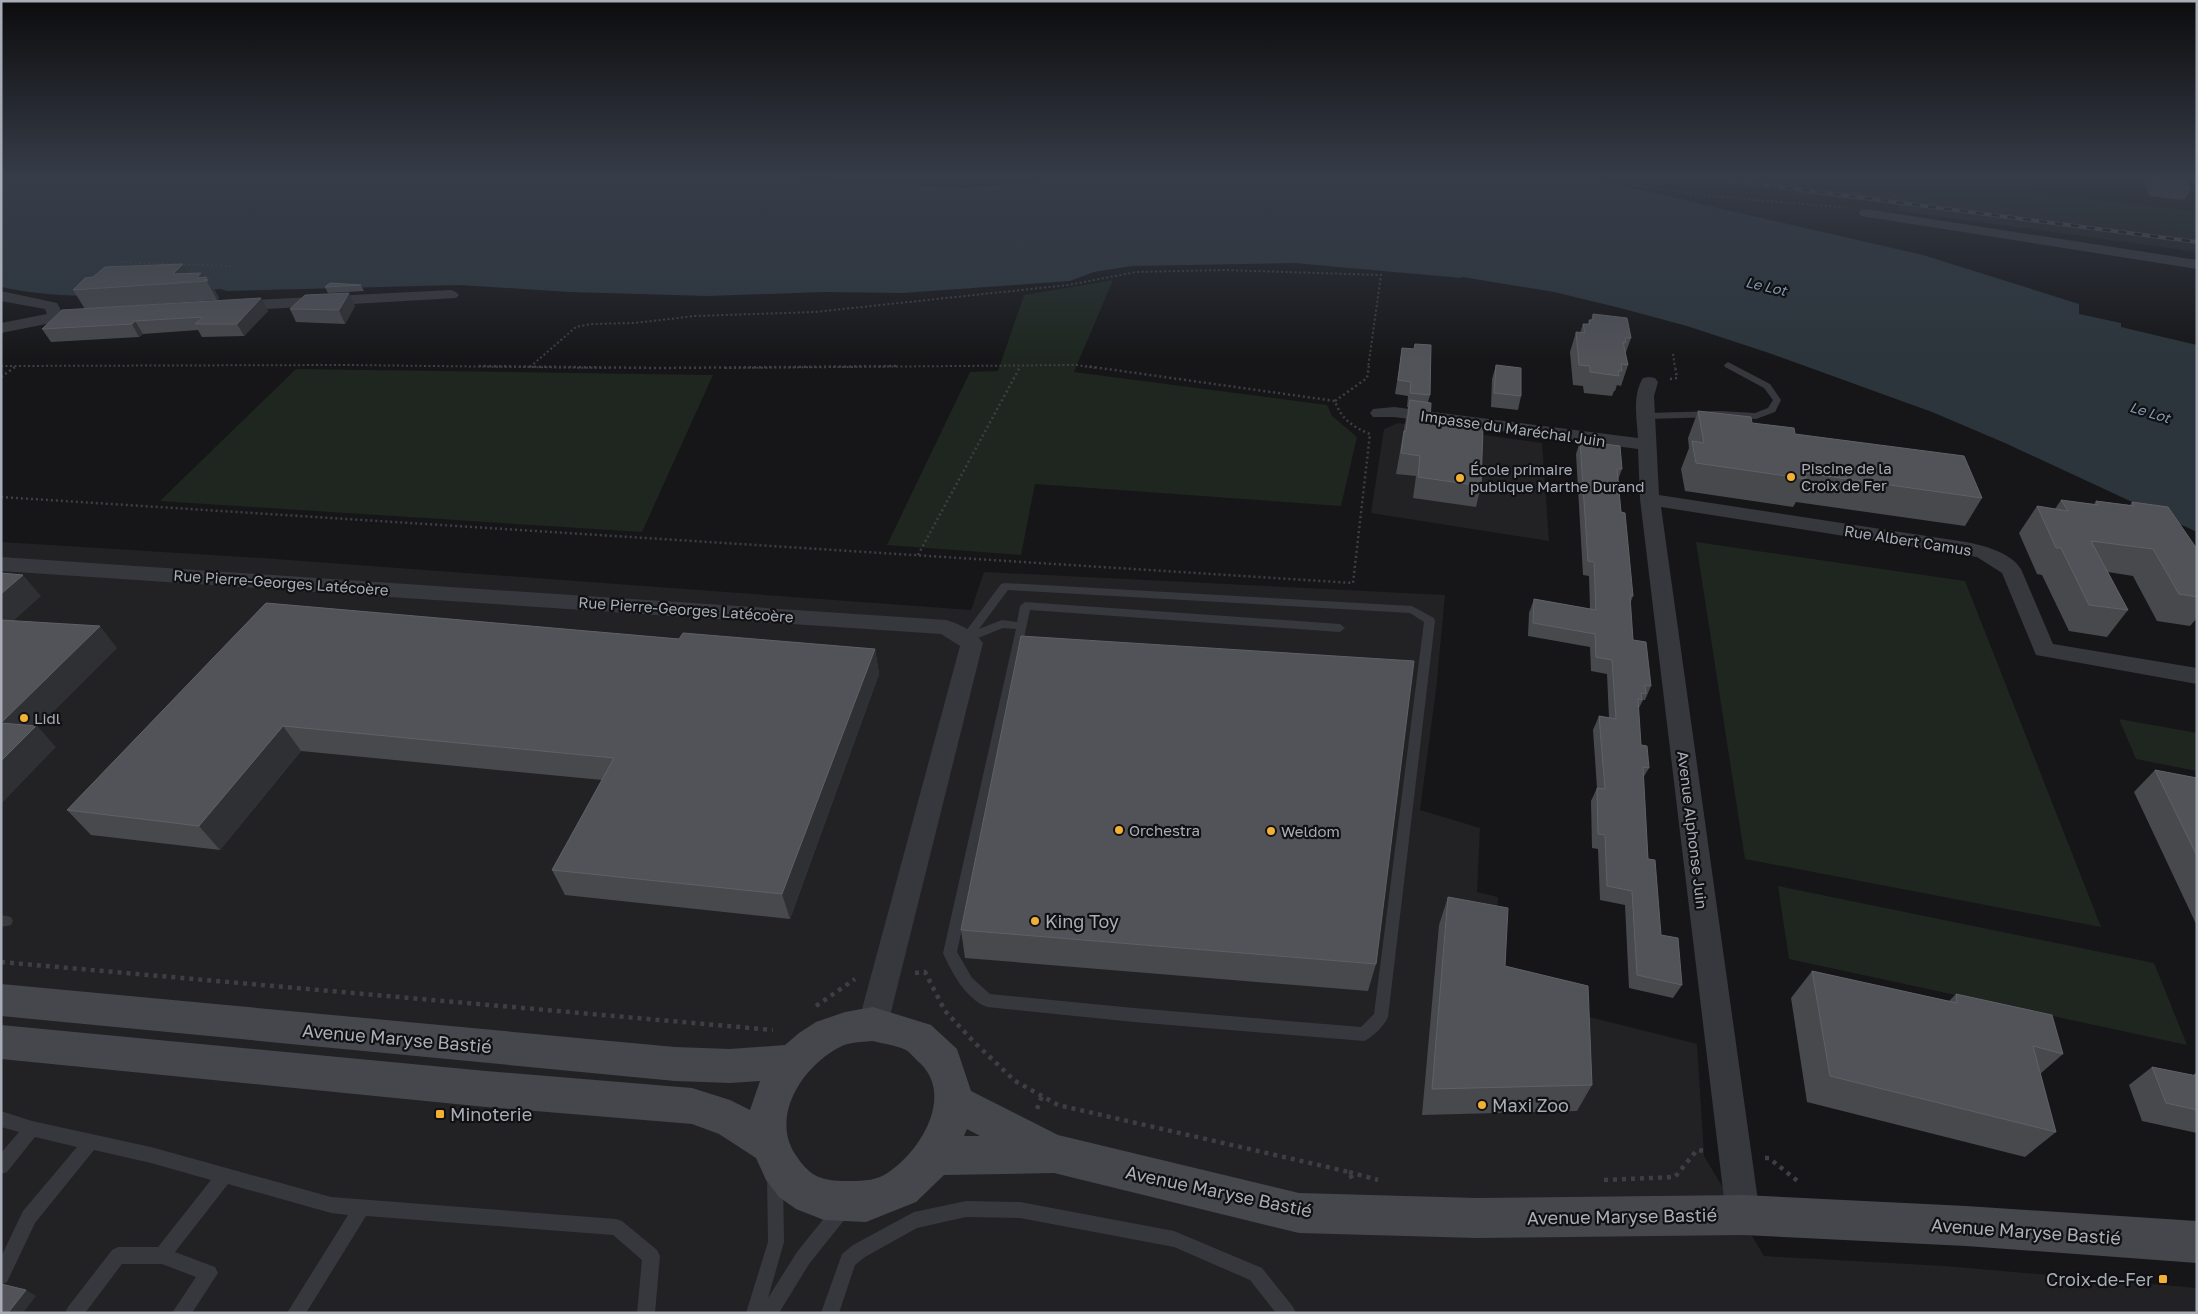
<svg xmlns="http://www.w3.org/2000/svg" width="2198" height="1314" viewBox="0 0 2198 1314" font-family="'Golos Text',sans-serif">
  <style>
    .built { fill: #222225 }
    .green { fill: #1e261f }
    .water { fill: #2c353c }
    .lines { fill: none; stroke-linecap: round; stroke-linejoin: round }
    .path-far2 { stroke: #3d3f44; stroke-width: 2; stroke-dasharray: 2 2.5; stroke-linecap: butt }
    .path-far1 { stroke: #3d3f44; stroke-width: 2.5; stroke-dasharray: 2 3; stroke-linecap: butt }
    .path { stroke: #3d3f44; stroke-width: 4.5; stroke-dasharray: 4 5; stroke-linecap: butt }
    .lane { fill: #37383d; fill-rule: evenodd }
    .street { fill: #37383d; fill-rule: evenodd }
    .secondary { fill: #45474d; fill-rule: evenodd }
    .rail-casing { stroke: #4a4c52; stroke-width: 4 }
    .rail { stroke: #111113; stroke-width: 2.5; stroke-dasharray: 8; stroke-linecap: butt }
    .wall { fill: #47494d }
    .shaded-wall { fill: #2f3033 }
    .building { fill: #525359; stroke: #5f6168 }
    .poi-dot { fill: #f2b134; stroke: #111113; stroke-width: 2 }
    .labels { text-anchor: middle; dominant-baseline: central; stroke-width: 4.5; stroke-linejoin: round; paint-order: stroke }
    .far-water-label { font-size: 14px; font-style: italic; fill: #7f9bb3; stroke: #111113 }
    .street-label { font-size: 15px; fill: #a8adb8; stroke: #111113 }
    .poi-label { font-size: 15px; fill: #a8adb8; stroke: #111113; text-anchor: start }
    .near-poi-label { font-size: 18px; fill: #a8adb8; stroke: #111113; text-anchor: start }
    .near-street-label { font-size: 18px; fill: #a8adb8; stroke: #111113 }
  </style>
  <rect width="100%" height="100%" fill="#161618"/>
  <path class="built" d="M1633,177H1781L2197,233V252L1900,211L1898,205L1751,188Z
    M1398,423L1542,443L1549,541L1371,513L1384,429Z
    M1,542L262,558L971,610L984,572L1445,595L1436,690L1420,810L1480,828L1477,892L1498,897L1493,993L1697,1044L1704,1156L1764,1256L1945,1266L2197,1288V1313H1Z"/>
  <path class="green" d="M1781,177H2039L2034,193L2197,211V233Z
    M1113,280L1074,372L1327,405L1332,416L1357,437L1341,506L1035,484L1021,555L887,545L970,372L998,371L1024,295Z
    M296,369L713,375L642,532L160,501Z
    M1696,542L1965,581L2101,927L1745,859Z
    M2119,719L2197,733V771L2136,759Z
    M1778,886L2154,963L2187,1045L1789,959Z"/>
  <path class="water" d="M1,177H774L804,182L965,187L1023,184L1065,177H1560L1601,181L1923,255L2079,304V314L2121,323V327L2197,345V532L2005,443L1932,412L1769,353L1687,326L1620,308L1554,292L1462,277L1461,278L1294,263L1132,266L1094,272L1070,281L903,293L824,292L708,296L569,292L459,285L227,291L220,289C152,295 68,302 1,287Z"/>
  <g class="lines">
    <path class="path-far2" d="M754,177L860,187L962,190L1103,177
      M1570,177L1710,196L1849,208
      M121,262L233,266
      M1673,354L1675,368
      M1,366L347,365L609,368
      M530,367L576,327L591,324L634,323L695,316L815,312L1068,285L1136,272L1224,270L1381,275L1368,368
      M725,368L1077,365L1095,368"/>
    <path class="path-far1" d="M479,366L659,368L899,366
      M1,377L15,367
      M1670,379L1677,378L1675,366
      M1335,401L1367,378L1369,366
      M1,497L1353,583L1370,434C1353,427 1341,419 1335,401L1086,366
      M918,555L1020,367"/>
    <path class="path" d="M1,962L773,1030
      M915,973L925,972L945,1011L974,1042L1015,1081L1058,1105L1349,1172L1353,1181
      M816,1006L855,979
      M1037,1109L1042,1096
      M1765,1158H1769L1800,1183
      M1349,1172L1378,1180
      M1604,1180L1675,1177L1697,1150L1705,1151"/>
    <path class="lane" d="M1728,362L1770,384L1781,400L1775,412L1756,419L1720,417L1646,419L1642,416L1646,413L1720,411L1755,413L1768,408L1773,400L1764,388L1725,367L1724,365Z
      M1005,583L1412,606L1434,618L1435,621L1388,1017C1384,1026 1373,1037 1364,1041L1134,1022L987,1007C965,998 952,973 943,953L1016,629L1003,628L966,643L960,639L1001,584ZM1008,590L1410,613L1424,622L1374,1014L1361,1027L1134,1008L990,994L972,978L957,952L1030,610L1340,632L1345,628L1340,624L1025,602L1020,606L1017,622L1002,620L979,629Z
      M1,915L11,917L13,921L11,925L1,927Z
      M1,1111L32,1121L151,1147L331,1197L616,1219L622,1221L657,1250L660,1256L655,1313H637L642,1260L613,1235L366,1216L306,1313H287L348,1215L331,1213L228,1184L175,1252L215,1267L218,1273L192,1313H172L196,1277L162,1264H122L85,1313H65L68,1307L112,1250L118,1247H158L211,1180L151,1163L94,1150L35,1223L7,1282L1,1285V1257L23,1211L77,1147L35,1137L7,1172L1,1174V1153L19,1132L1,1127Z
      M775,1169L781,1171L783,1177L784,1242L768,1298L797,1252L837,1202L843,1200L849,1202L851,1208L849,1214L809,1264L779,1313H746L768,1242L767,1177L769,1171Z
      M966,1201L1020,1202L1174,1231L1262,1268L1293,1307L1296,1313H1276L1250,1280L1174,1247L1020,1218L966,1217L917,1228L865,1257L855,1265L839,1313H821L842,1254L853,1245L914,1212Z"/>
    <path class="street" d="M1866,209L2197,260V269L1861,216L1859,213L1861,210Z
      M451,290L456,292L459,295L456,298L233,311L227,309L225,306L227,303L233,301Z
      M1,291L57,303L62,312H90L92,315L90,318L56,322L1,333V323L47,314L45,309L1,301Z
      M1649,377L1655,378L1658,382L1654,396L1659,495L1966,542C1985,546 2010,552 2021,569L2053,644L2197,668V684L2036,655L2002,573L1977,557L1661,507L1760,1215L1755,1227L1743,1232L1731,1227L1726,1215L1640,499L1638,449L1394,417H1373L1370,413L1373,409L1394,407L1638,438C1637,420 1632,395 1643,378Z
      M1,557L946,620C958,623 976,632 983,643L888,1024L883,1034L873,1038L863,1034L858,1024L960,646L941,634L1,571Z"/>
    <path class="secondary" d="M1,984L675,1047L730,1049L785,1045L799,1033L816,1022L845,1012L873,1007L931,1025L957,1049L971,1091L1058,1135L1299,1193L1477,1198L1743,1195L1966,1206L2197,1221V1263L1966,1246L1743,1235L1477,1238L1299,1233L1054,1173L944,1175L916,1202L866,1222L824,1220L796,1209L779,1197L766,1180L756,1158L719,1134L692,1124L486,1107L1,1059V1025L486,1071L692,1088L730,1100L750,1110L760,1081L730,1083L675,1081L1,1016ZM873,1041C883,1044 896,1045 906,1050C911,1053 915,1059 920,1063C954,1096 921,1150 889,1172C875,1182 859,1181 842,1181C818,1180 809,1175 795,1154C770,1115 804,1065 840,1047C849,1042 862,1042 873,1041ZM967,1129L980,1136H964Z"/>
    <g class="rail-casing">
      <path id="rail" d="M1706,177L2197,242"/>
    </g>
    <use href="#rail" class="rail"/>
  </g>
  <path class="wall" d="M2144,177H2197V183L2186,181L2191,189L2184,200L2150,196L2145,187Z
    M188,273L204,277H207L219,298L217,300L85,309L73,290Z
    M361,285L364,291L328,293L325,287Z
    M355,306L345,324L296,322L290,309Z
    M62,310L268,311L244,336L202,337L198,330L143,334L139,337L51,342L42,329Z
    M1593,314L1631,338L1625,355L1628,365L1621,386L1617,385L1615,391H1614L1612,396L1584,393L1583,386L1573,385L1570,352L1576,332L1580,333L1583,324H1588L1589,320H1591Z
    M1415,344L1430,395L1428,402L1430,419L1468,426L1481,486L1476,507L1413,498L1416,476L1396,474L1408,407H1407L1408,396L1395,394L1400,362L1402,348L1414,349Z
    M1496,365L1521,396L1518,410L1491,407L1492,379Z
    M1698,411L1795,434L1982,498L1965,526L1796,502L1793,507L1685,491L1681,469L1689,448L1688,438Z
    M1580,441L1622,469L1618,480L1621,512L1633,596L1630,604L1633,640L1651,686L1645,700H1643L1639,708H1638L1641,745L1649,768L1643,778L1648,859L1661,935L1682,985L1673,998L1629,988L1625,905L1600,900L1598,849L1592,848L1591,801L1597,788L1593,730L1599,716L1609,718L1607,674L1591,671L1590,647L1528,636L1529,613L1534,599L1590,609L1589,576L1583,575L1576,454Z
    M2061,500L2094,504L2096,501L2130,505L2132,502L2197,549V618L2190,626L2157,621L2133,576L2108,572L2128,610L2107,637L2069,631L2042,575L2037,574L2019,533L2037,506L2055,509Z
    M266,603L679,639L875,649L879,674L790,919L565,895L552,870L602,780L301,751L220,850L91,835L67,810Z
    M2155,770L2197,778V926L2134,792Z
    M1448,897L1592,1085L1577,1111L1422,1115L1439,925Z
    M961,930L1376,964L1368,991L965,958Z
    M1812,971L1949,1001L1956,994L2063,1054L2040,1074L2056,1132L2025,1157L1807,1102L1791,998Z
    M2152,1067L2194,1076V1074L2197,1072V1133L2142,1121L2129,1085Z"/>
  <path class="shaded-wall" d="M183,264L193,282L173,274Z
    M201,273L205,279L207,277L208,279L219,298L217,300L207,281L197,278Z
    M349,293L355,306L345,324L339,310Z
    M261,298L268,311L244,336L237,324Z
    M135,321L143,334L139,337L132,324Z
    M23,575L41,596L1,632V594Z
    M100,626L117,648L38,727L56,747L2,803L1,802V723Z
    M875,649L879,674L790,919L782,894Z
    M283,726L301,751L220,850L199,826Z
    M26,1290L36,1296L23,1313H8Z"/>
  <path class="building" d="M2152,177H2183L2191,189L2157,185Z
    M183,264L173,274L201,273L197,278L207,277L204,280L208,279L207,281L73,290L85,278L93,277L105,267Z
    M330,283L361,285L325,287Z
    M349,293L339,310L290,309L305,295Z
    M261,298L237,324H195L203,317L135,321L132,324L42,329L62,310Z
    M1593,314L1627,318L1631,338H1625L1626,343L1623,342L1628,365L1621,364L1622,371H1618L1619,376L1590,372V366L1579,365L1576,332L1585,333L1583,324H1590L1589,320H1593Z
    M1415,344L1431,345L1430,395L1410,393L1411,382L1398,380L1402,348L1414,349Z
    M1496,365L1521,368V396L1494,393Z
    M1410,400L1431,403L1430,419L1469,424L1468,426L1483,428L1481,486L1418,477L1420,456L1401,453L1404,431H1406Z
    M1698,411L1751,417L1752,423L1794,428L1795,434L1964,456L1982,498L1805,473L1807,479L1696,463L1692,441L1704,443Z
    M1580,441L1620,446L1622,469H1617L1621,512L1625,513L1633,596H1630L1633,640L1646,642L1651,686L1645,685L1646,694L1641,693L1642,700L1638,699L1641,745L1647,746L1649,768L1643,767L1648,859L1655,860L1661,935L1678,938L1682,985L1637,975L1632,891L1607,886L1605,835L1598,834L1597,788L1605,789L1599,716L1616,719L1612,660L1596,657L1595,634L1533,623L1534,599L1596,610L1594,562L1588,561Z
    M2061,500L2098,505L2096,501L2134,506L2132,502L2168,507L2197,549V597L2179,594L2153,549L2091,541L2128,610L2089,605L2061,548H2056L2037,506L2068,511Z
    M1,573L23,575L1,594Z
    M266,603L679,639L683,633L875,649L782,894L552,870L614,758L283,726L199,826L67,810Z
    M1,620L100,626L1,723Z
    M1021,636L1414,661L1376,964L961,930Z
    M1,723L36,726L1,761Z
    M2155,770L2197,778V856Z
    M1448,897L1508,908L1505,966L1588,986L1592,1085L1432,1089Z
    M1812,971L1957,1003L1956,994L2052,1015L2063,1054L2033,1046L2056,1132L1830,1076Z
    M2152,1067L2197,1076V1110L2166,1103Z
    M1,1284L26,1290L8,1313H1Z"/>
  <linearGradient id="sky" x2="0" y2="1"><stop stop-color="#0c0c0d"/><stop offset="0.49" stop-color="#363c48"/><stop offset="1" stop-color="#363c48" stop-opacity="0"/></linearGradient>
  <rect width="2198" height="361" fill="url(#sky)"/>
  <g class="poi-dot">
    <circle cx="1791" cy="477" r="5"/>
    <circle cx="1460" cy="478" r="5"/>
    <circle cx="24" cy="718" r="5"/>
    <circle cx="1119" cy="830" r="5"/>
    <circle cx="1271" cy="831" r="5"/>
    <circle cx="1035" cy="921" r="5"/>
    <circle cx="1482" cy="1105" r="5"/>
    <rect x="435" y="1109" width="10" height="10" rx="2.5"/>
    <rect x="2158" y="1274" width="10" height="10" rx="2.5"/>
  </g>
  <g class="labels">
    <g class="far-water-label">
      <text transform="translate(1766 286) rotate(13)">Le Lot</text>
      <text transform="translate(2150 412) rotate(17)">Le Lot</text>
    </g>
    <g class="street-label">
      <text transform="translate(1513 428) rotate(8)">Impasse du Maréchal Juin</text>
      <text transform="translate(1908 540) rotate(9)">Rue Albert Camus</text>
      <text transform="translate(281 582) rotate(4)">Rue Pierre-Georges Latécoère</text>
      <text transform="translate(686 609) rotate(4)">Rue Pierre-Georges Latécoère</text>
      <text transform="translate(1693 830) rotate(83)">Avenue Alphonse Juin</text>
    </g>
    <g class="poi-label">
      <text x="1801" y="468">Piscine de la<tspan x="1801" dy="17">Croix de Fer</tspan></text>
      <text x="1470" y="469">École primaire<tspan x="1470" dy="17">publique Marthe Durand</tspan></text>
      <text x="34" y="718">Lidl</text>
      <text x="1129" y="830">Orchestra</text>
      <text x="1281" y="831">Weldom</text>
    </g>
    <g class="near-poi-label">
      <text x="1045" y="921">King Toy</text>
      <text x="1492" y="1105">Maxi Zoo</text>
      <text x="450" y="1114">Minoterie</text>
      <text x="2153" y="1279" text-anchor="end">Croix-de-Fer</text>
    </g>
    <g class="near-street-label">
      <text transform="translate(397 1038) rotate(5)">Avenue Maryse Bastié</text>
      <text transform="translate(1219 1191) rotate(12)">Avenue Maryse Bastié</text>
      <text transform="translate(1622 1216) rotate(-1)">Avenue Maryse Bastié</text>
      <text transform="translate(2026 1231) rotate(4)">Avenue Maryse Bastié</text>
    </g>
  </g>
  <rect width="2198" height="1314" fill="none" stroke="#a8adb8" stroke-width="5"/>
</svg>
